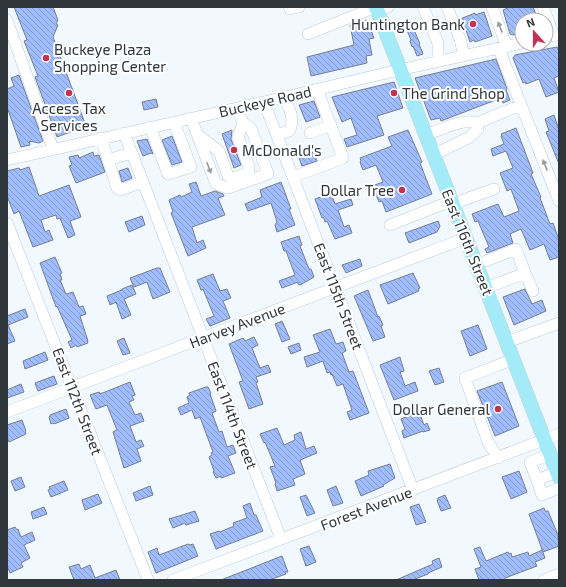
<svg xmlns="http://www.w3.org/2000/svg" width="566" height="587" viewBox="0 0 566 587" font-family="'Exo 2',sans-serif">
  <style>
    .building { fill: url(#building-back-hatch); stroke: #767e8e }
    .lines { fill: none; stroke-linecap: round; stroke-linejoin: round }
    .minor-casing { stroke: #bacbd7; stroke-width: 12 }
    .major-casing { stroke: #d1d3d4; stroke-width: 15 }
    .minor { stroke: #fff; stroke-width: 11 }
    .major { stroke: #a3ebf8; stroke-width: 14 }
    .oneway { fill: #989b9e }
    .poi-dot { fill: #c23253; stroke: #fff; stroke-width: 1.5 }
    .labels { text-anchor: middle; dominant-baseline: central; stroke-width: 4; stroke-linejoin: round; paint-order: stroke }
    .poi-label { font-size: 15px; fill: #30373c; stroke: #fff; text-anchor: end }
    .street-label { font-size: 15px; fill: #30373c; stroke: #fff }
  </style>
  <defs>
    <pattern id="building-back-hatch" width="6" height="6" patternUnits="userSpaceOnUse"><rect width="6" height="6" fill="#a0beff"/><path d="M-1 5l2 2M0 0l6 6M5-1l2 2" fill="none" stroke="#839bd0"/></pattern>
  </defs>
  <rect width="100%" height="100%" fill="#f2f9fe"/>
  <path class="building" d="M14,7H53L58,20L56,24L58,25L53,37L86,126L57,137L35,77L38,76L24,41L27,40Z
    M510,7H533L538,20H522V33L513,35L510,34L503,10Z
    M484,12L492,36L475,42L474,40L470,42L465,27L463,28L460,19L475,13V15Z
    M367,20L374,38L369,39L372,55L366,56L367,63L311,76L307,57L354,45L350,25Z
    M412,25L420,44H419L423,54L417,56L413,46L412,47L410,41L411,40L406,28Z
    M557,47L559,51V76L554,78L559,92L546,97L539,79L526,84L525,82L523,83L513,58L515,55Z
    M496,59L507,89L506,90L510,100L503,103L501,98L441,121L440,118L431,120L415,78Z
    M19,75L43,141L39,143L29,141L30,145L21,147L7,107V89L14,86L11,78Z
    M394,82L403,108L377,116L384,135L347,147L344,139L357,135L351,118L342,122L332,97Z
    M156,99L158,107L144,110L142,102Z
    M314,101L320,117L306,122L299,105Z
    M554,115L559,130V164L546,132L549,131L545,119Z
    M516,128L533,173L531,174L541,197L540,198L550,224L553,223L559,240V257L550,260L544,244L530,250L521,229L510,234L513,243L487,253L485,249L489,247L478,221L475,222L472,214L498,204L504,217L519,211L511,189L507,191L500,173L513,168L506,151L493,156L491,149L504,144L501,136L502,135L501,134Z
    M232,130L231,139L241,165L234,168L222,134Z
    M408,130L422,162L420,163L432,194L386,212L382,201L379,202L372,186L383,182L376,165L363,170L360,162L361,161L360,158L392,146L388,137Z
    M172,136L182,162L172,165L162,140Z
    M147,139L153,154L151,153L143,156L137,141Z
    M93,152L94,156L99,155L105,172L76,183L69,166L72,165L69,157L78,155L79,158Z
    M313,152L317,161L302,166L299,158Z
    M29,167L39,196L69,185L81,217L70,221L75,235L68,238L60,218L57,219L56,215L41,220L45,232L49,230L53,240L33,247L19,211L14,214L7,196V171L19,168L20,170Z
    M128,168L132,178L122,182L119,171Z
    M196,182L201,196L215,191L223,194L224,196L218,198L225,215L192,227L197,243L203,240L206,248L188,256L171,213L173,212L169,200L180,195L181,197L192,192L189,184Z
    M281,182L291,209H289L295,225L277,232L275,225L277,222L271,203L248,211L245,204L262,197L260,190Z
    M331,193L335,204L351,199L353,205L338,210L344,227L349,225L352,233L335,239L327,221L325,222L324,218H322L315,199Z
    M142,216L145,225L129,232L125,222Z
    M438,221L440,226L437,232L409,243L405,233Z
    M299,236L302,245L300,246L309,269H311L314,277L300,285L298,284V282L282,288L279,281L295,275L286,251H284L281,242Z
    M55,257L62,273L60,274L62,280H60L66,294L73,292L79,307L83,306L86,314L80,316L88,341H87L88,343L77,347L76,345L71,348L68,342L72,340L57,306L56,307L40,263Z
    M360,259L362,266L346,273L342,265Z
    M157,268H160L170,292L153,299L147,282L134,287L130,278Z
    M413,273L420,288L418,289L419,291L388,304L380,285Z
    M213,274L220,291L227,289L231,298L223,301L230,318L210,326L206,319L214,316L203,289L201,290L197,280Z
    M132,285L136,294L124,299L131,315L122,319L116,302L110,305L107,296L122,290V289Z
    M525,289L532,304L542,300L546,311L514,325L503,297Z
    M368,290L378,317L379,316L383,325L381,326L385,337L373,341L354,296Z
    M25,309L28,317L8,325L15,341L7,344V316Z
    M282,321L290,339L282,342L275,324Z
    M478,325L487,349L470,356L461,331Z
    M330,329L336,344L343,342L346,351L342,353L349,372L353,371L369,413L350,420L347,412L352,410L343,384L337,386L332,374L331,375L330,372L327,373L323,361L307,367L304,357L320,352L313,335Z
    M254,337L258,345L252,348L260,368L268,365L271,372L256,377L258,382L256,383L263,404L249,409L239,382L243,381L229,344L243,338L245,341Z
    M124,338L130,353L123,355L117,341Z
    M299,343L301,350L291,354L288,347Z
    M45,352L48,360L25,369L23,361Z
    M400,357L404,371L400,372L405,386L415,382L418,391L394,400L380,365Z
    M439,368L444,382L435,385L429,371Z
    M54,376L57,384L38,391L35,383Z
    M130,382L135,395L132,396L134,400L129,402L135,415L141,413L144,421L130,426L136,442L141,440L144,446L137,449L141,461L124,468L113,432L117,430L107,405L96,409L90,395L99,392L100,394Z
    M502,382L519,426L495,436L477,391Z
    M21,384L24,392L7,398V390Z
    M206,387H208L211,393L210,394L216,411L212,413L219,432L222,431L227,447L233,445L236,453L228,456L235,473L221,478V476L216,478L213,472L214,471L209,457L212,455L211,453L213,452L200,417L195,419L192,410L181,415L178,408L189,403L187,397L190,395L189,393Z
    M66,409L69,418L54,424L53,423L51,424L49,417L50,416V415Z
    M419,412L424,425L427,423L430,430L423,432V431L404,438L402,431L405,429L401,419Z
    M22,420L26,431L25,432L26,434L9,442L7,437V425Z
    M277,428L284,445L295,440L294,435L301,432L306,449L314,446L317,453L300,460L305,474L293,479L295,485L277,491L275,484L276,483L270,467L275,466L265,442L264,443L260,434Z
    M390,464L395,478L383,485L384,486L361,496L355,481L369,475L368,471Z
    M519,471L527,492L511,499L502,477Z
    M21,477L25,487L15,491L11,481Z
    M64,481L68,490L51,497L48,490L50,489L49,487Z
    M150,486L153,495L136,501L133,493Z
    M336,486L343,503L333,506L327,490Z
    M98,494L102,503L85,510L82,500Z
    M306,495L315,513L307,516L300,497Z
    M445,495L451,508L441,511L437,500H438V498Z
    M250,503L254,515H256L263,531L216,549L210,534L219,531L220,532L234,526L233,523L247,518L243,506Z
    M419,504L426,522L416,525L410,507Z
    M44,507L47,514L33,519L31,512Z
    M544,508L545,511H548L558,535L559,546L543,552L529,514Z
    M195,511L199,521L186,525L185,523L173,528L169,519Z
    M15,527L17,530L18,529L21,537L32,532L35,540L24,545L30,558L21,563L23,567L10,573L7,566V530Z
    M188,544L190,545L193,544L198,556L156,573L148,552L157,548L159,555Z
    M309,546L316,562L306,566L300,549Z
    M480,547L486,561L508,552L509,554L511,553L512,557L528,552L529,556L542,550L545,558L535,562L537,566L505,578V580H479L475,569L481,567L474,549Z
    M282,556L288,572H285L286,574L269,580H221Z
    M439,558L442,567L428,573V574L415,579L416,580H396L433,564L432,561Z
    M79,564L81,569L90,565L95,578L116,570L120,580H74L69,567Z"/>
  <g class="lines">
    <g class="minor-casing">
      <path id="minor" d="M289,7L290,9L299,7
        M423,7L438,43V61
        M447,7L460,39L464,56
        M492,7L507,47
        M543,7L554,36
        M377,11L388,7
        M7,20L53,149
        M308,34L376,7
        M499,49L559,201
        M264,102L413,490
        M191,118L216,184L228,188L268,174L251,128L243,123L237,108
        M477,123L521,105
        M150,127L168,174L191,167L174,122
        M124,133L281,539
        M276,133H283L289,131C296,120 289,108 284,97
        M310,133L331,125
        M198,135L219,151L228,176L233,178L248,173L249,167L238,137L243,123
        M426,135C441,130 461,118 477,123L478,129L470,137L433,155
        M101,138L117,188L120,190L143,182
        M7,160L264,102L399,70L522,43
        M108,160L131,153
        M293,177L343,158L317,89
        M453,205L466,199L494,189
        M7,223L148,580
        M390,225L451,201
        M486,261L516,249L525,273L486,288
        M525,273L533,291
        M507,342L559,323
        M7,412L466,238
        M551,454L530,462L537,480L557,472
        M498,458L488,442L465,378L514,359
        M537,480L542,495L559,488
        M173,580L559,434
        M544,580L559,574"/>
    </g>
    <g class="major-casing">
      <path id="major" d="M376,7L559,477"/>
    </g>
    <use href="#minor" class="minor"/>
    <use href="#major" class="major"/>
  </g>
  <defs><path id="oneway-solid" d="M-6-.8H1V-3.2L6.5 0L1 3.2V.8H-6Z"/></defs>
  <g class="oneway">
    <use href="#oneway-solid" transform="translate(500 27) rotate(-111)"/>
    <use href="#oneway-solid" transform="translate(545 165) rotate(-111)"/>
    <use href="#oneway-solid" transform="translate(209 168) rotate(69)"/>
  </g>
  <g class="poi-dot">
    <circle cx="473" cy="24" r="4"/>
    <circle cx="46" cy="58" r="4"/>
    <circle cx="69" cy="93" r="4"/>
    <circle cx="394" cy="93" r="4"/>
    <circle cx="234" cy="150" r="4"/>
    <circle cx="402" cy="190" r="4"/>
    <circle cx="498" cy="409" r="4"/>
  </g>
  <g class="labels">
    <g class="poi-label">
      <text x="465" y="24">Huntington Bank</text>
      <text x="54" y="49" text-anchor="start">Buckeye Plaza<tspan x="54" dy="17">Shopping Center</tspan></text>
      <text x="402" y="93" text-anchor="start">The Grind Shop</text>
      <text x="69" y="108" text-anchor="middle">Access Tax<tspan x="69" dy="17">Services</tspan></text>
      <text x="242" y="150" text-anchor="start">McDonald's</text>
      <text x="394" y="190">Dollar Tree</text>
      <text x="490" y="409">Dollar General</text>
    </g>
    <g class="street-label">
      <text transform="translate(265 101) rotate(-13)">Buckeye Road</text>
      <text transform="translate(468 242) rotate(68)">East 116th Street</text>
      <text transform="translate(339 296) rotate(69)">East 115th Street</text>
      <text transform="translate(237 325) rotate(-21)">Harvey Avenue</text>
      <text transform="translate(78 401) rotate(69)">East 112th Street</text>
      <text transform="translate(233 415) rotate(69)">East 114th Street</text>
      <text transform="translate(366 508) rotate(-21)">Forest Avenue</text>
    </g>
  </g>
  <rect width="566" height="587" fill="none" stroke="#30373c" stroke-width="16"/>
  <g transform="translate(534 32) rotate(339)"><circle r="19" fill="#ffffff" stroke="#acafb1"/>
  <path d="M0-3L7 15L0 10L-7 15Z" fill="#c23253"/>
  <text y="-6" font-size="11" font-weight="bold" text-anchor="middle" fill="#30373c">N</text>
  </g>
</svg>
